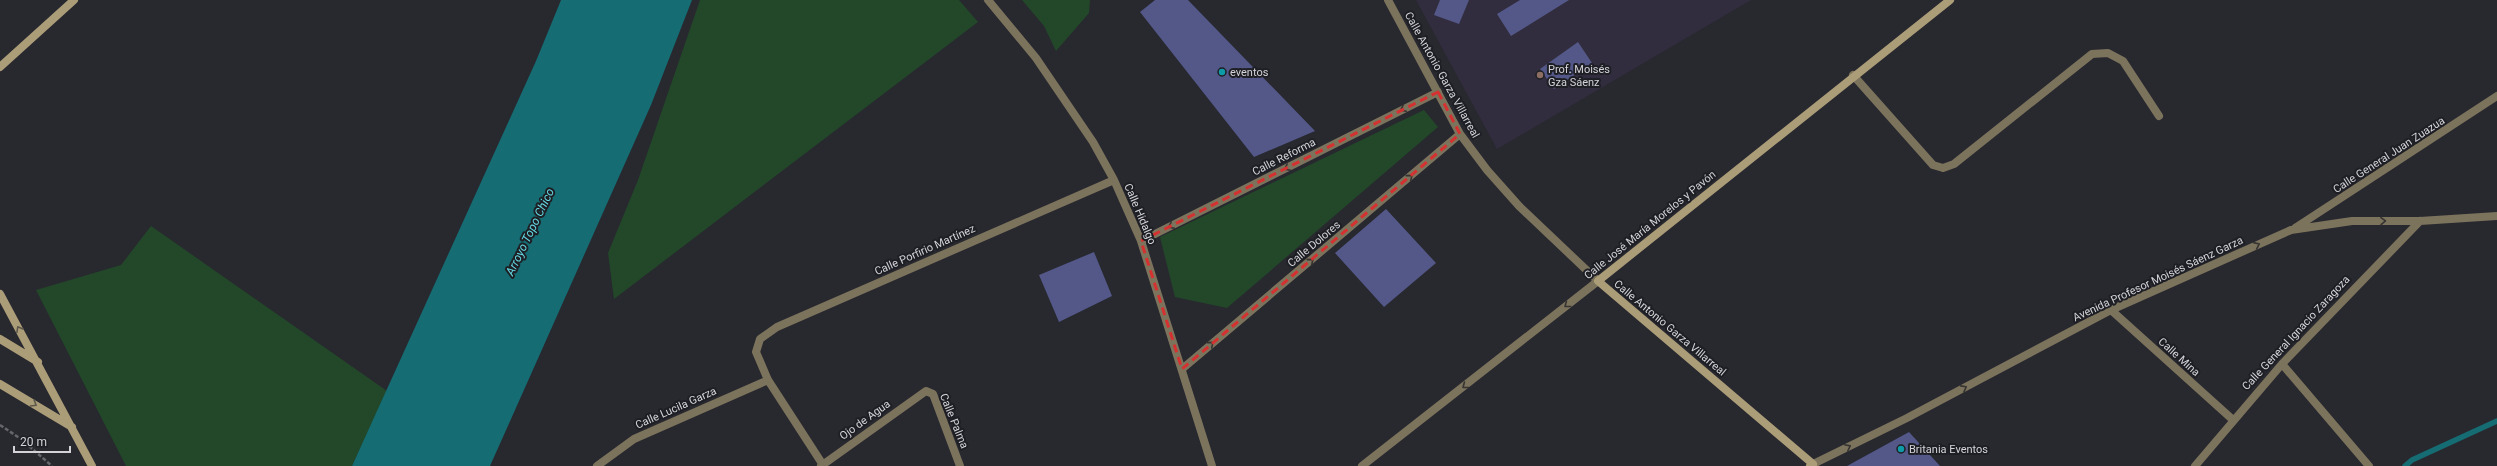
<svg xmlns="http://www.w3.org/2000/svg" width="2497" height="466" viewBox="0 0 2497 466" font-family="Roboto,sans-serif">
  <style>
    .education { fill: #322d3e }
    .green { fill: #224829 }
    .water { fill: #156c72 }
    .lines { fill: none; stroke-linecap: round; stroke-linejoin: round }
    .stream { stroke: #156c72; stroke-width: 5.5 }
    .building { fill: #535888 }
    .path { stroke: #66666c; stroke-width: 2.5; stroke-dasharray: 4 2; stroke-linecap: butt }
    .lane { stroke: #7c735d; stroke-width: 8 }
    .street { stroke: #7c735d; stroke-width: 8 }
    .secondary { stroke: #ac9d79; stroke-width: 8 }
    .oneway { stroke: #363433 }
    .oneway2 { stroke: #5e584b }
    .marked { fill: none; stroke: #d63131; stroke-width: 3; stroke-dasharray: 8 5; stroke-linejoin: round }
    .culture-dot { fill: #0f9aa8; stroke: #1e1f25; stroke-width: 1.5 }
    .education-dot { fill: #8d6e63; stroke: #1e1f25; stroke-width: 1.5 }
    .labels { text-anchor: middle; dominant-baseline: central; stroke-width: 4; stroke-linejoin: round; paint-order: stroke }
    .poi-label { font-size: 11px; fill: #d3d3d8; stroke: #1e1f25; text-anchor: start }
    .street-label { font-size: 11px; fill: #d3d3d8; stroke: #1e1f25 }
    .water-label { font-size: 12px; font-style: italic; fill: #64dbe4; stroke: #1e1f25 }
  </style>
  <rect width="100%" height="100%" fill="#28282f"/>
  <path class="education" d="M1416,0H1751L1497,149Z"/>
  <path class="green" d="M700,0H959L978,22L614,299L608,253L638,180Z
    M1022,0H1090L1089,13L1056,51L1044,26Z
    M1424,110L1438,127L1227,308L1175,297L1160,237Z
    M151,226L387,391L352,466H126L36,290L121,265Z"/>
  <path class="water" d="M561,0H692L651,105L490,466H352L536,61Z"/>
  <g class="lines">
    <path class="stream" d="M2405,466L2412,460L2497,421"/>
  </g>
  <path class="building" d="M1155,0H1188L1315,131L1254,157L1140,12Z
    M1440,0H1469L1459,24L1434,15Z
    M1520,0H1569L1511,36L1497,14Z
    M1578,42L1592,63L1554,89L1540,69Z
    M1386,209L1436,263L1384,307L1335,253Z
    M1094,252L1112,296L1059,322L1039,275Z
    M1909,432L1940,466H1847Z"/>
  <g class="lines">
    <path class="path" d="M0,425L21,439L52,466"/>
    <path class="lane" d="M1853,75L1933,165L1943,168L1954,164L2092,54L2108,53L2123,61L2159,116"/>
    <path class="street" d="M988,0L1036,58L1093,142L1114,180L1141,241L1212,466
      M2295,228L2497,96
      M1141,241L1438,92
      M2111,310L2232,419
      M2282,364L2369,466
      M1182,369L1460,134
      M823,465L768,380L756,352L760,339L777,327L1114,180
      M597,466L634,439L768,380
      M821,466L926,391L933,394L960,466
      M1362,466L1598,281L1519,206L1487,170L1460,134L1388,0
      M1815,466L1813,464L1907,418L2111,310L2291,230L2352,221H2420L2497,216
      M2195,466L2282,364L2420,221"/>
    <path class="secondary" d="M0,67L74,0
      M0,294L92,466
      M0,339L38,362
      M0,384L72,427
      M1810,466L1813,464L1598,281L1950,0"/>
  </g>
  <defs><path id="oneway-chevron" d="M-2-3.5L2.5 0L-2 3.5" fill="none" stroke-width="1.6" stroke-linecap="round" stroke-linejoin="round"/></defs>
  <g class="oneway">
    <use href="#oneway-chevron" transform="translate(1403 109) rotate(153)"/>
    <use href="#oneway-chevron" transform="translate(1287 168) rotate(153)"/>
    <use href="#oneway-chevron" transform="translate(1410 177) rotate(-40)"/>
    <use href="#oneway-chevron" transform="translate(2383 221) rotate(-1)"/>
    <use href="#oneway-chevron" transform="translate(1171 226) rotate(153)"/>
    <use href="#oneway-chevron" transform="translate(2257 245) rotate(-24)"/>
    <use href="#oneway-chevron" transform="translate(1311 261) rotate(-40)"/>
    <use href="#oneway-chevron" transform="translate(1567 305) rotate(142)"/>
    <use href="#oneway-chevron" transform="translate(1211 344) rotate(-40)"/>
    <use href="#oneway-chevron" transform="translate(1465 386) rotate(142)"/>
    <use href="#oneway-chevron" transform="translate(1964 388) rotate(-28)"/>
    <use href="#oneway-chevron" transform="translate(1848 447) rotate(-26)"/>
  </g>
  <g class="oneway2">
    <use href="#oneway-chevron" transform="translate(19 329) rotate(-119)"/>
    <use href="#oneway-chevron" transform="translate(34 404) rotate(31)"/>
  </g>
  <path class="marked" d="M1438,92L1460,134L1182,369L1141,241Z"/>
  <g class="culture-dot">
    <circle cx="1222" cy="72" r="4"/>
    <circle cx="1901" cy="449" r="4"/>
  </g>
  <circle class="education-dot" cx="1540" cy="75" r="4"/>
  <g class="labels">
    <g class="poi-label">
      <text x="1548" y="69">Prof. Moisés<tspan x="1548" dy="13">Gza Sáenz</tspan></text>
      <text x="1230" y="72">eventos</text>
      <text x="1909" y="449">Britania Eventos</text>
    </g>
    <g class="street-label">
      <text transform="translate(1442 75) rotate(61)">Calle Antonio Garza Villarreal</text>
      <text transform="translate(2389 155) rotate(-33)">Calle General Juan Zuazua</text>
      <text transform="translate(1284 157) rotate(-27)">Calle Reforma</text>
      <text transform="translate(1140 214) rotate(67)">Calle Hidalgo</text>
      <text transform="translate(1650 225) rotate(-39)">Calle José María Morelos y Pavón</text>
      <text transform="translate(1314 244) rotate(-40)">Calle Dolores</text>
      <text transform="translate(925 250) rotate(-24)">Calle Porfirio Martínez</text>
      <text transform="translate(2158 279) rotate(-25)">Avenida Profesor Moisés Sáenz Garza</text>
      <text transform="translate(1670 328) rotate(40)">Calle Antonio Garza Villarreal</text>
      <text transform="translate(2296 333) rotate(-47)">Calle General Ignacio Zaragoza</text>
      <text transform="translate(2179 357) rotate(42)">Calle Mina</text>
      <text transform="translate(676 408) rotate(-24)">Calle Lucila Garza</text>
      <text transform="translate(865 420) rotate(-36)">Ojo de Agua</text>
      <text transform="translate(954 421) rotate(68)">Calle Palma</text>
    </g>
    <g class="water-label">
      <text transform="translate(530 232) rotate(-64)">Arroyo Topo Chico</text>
    </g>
  </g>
  <path d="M14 446v6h56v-6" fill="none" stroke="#d3d3d8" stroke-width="2"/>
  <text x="20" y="446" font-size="12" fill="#d3d3d8" stroke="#1e1f25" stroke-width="3" paint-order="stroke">20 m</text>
</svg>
